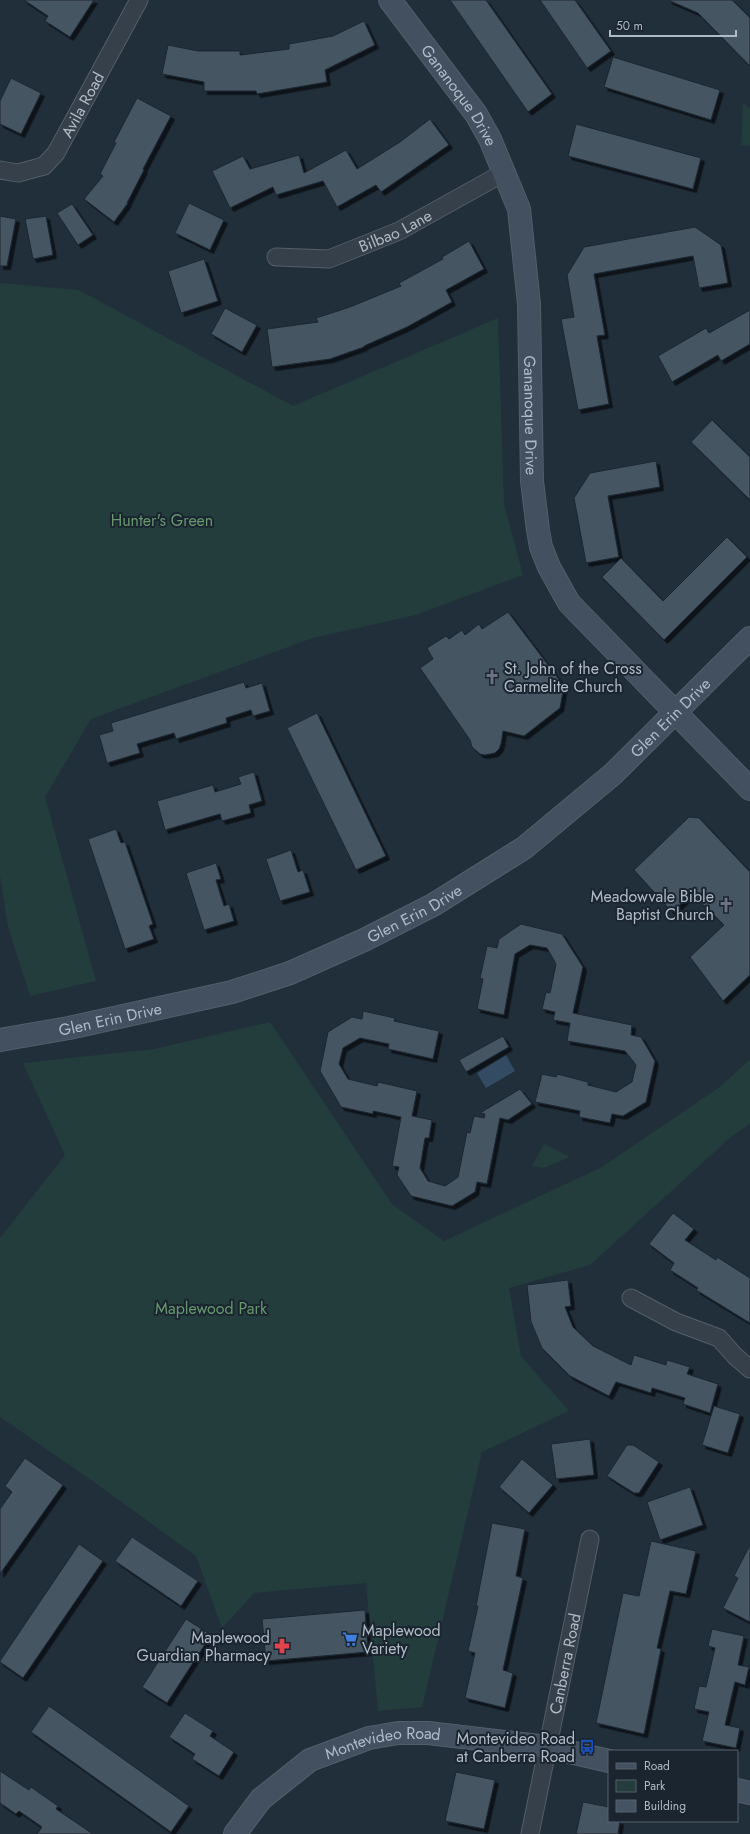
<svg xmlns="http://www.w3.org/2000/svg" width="750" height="1834" viewBox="0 0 750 1834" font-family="Jost,sans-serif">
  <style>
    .green { fill: #233c3c }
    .water { fill: #344c63 }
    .building { fill: #445462; stroke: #1c2732; filter: url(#shadow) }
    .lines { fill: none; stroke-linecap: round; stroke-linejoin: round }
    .street-casing { stroke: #535e69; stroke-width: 19 }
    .secondary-casing { stroke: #535e69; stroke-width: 24 }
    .street { stroke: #35404b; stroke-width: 17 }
    .secondary { stroke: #43505f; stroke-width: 22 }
    .labels { text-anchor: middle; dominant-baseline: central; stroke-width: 4; stroke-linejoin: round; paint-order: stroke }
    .street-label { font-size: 16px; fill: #b0bbc7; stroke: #1a2530 }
    .park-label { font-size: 16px; fill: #66996d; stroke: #1a2530 }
    .poi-label { font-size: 16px; fill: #b0bbc7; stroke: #1a2530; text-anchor: end }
  </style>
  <defs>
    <filter id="shadow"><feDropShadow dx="3.5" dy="3.5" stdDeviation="0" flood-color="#0009"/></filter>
  </defs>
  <rect width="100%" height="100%" fill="#212f3b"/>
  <path class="green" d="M743,103L750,108V146L741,145Z
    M0,283L79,290L293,406L498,318L504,504L523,575L416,615L313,638L91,719L45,797L96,981L30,996L8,927L0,876Z
    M270,1022L392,1204L444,1241L602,1167L721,1086L750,1059V1124L732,1136L590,1265L509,1288L521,1356L569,1411L482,1452L422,1707L378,1711L366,1583L254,1593L222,1628L196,1556L91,1480L0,1417V1238L65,1155L23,1063L154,1049Z
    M544,1144H545L570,1157L544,1168L532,1166Z"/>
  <path class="water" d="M506,1055L515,1071L486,1088L477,1073Z"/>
  <path class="building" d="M24,0H94L70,37L45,21L48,16Z
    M450,0H486L552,94L528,112Z
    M540,0H575L611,51L587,68Z
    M668,0H732L750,18V66L698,13Z
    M364,21L375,45L325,70L327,82L257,94L256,91H204V82L162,74L168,45L198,51H240V55L289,49V44L333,36Z
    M613,57L720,90L711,120L604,87Z
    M11,78L41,93L21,134L0,124V101Z
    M137,98L171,116L143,169L144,170L127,203H128L114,222L84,199L103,176L100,174L116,143L114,142Z
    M430,119L449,145L381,192L376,185L337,207L323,181L276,195L273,187L230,208L212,171L243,156L250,169L299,155L304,173L346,150L357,169L400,142Z
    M576,124L701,158L693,189L568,156Z
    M189,203L224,220L210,250L175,233Z
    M72,204L93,235L78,245L57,213Z
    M0,216L16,219L7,266H0Z
    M46,216L53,255L33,259L25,219Z
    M695,227L721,245L728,283L699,288L693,256L594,274L605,335L597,336L609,404L578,410L561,319L574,317L567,275L584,247Z
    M469,241L484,269L446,290L452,302L407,327L364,346V347L330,359L272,367L267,329L318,322L316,318L350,307L401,286L399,283L443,259L442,257Z
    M204,259L218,301L181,313L168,271Z
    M225,308L257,325L242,352L211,334Z
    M750,310V344L721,361L718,355L672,382L658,356L706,328L709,333Z
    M712,420L750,457V500L691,442Z
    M656,461L660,487L608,496L619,557L586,563L574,498L590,473Z
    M727,537L747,557L664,640L602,577L621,558L663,601Z
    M508,612L564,686L560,708L524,736L503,731L501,744L499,749L495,753L485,755L480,754L472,747L470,740L420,668L433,659L427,648L446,636L449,639L462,630L465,635L479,624L482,629Z
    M244,682L246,688L262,683L270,711L253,716L251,710L226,718L227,723L176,739L174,733L137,744L140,753L107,763L99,735L113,731L111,723Z
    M317,713L386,856L356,870L287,728Z
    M254,772L262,801L249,805L251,813L222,821L220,814L165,830L157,801L213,785L215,792L241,784L238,777Z
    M689,817L699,818L750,872V975L723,1001L690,957L724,925L692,894L672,912L634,870Z
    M116,829L121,843L125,842L153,924L149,926L154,939L125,949L88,839Z
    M291,850L298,872L303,870L310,892L280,901L266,859Z
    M216,863L221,879L216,880L224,906L229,904L234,921L204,930L186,873Z
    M521,924L562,934L583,967L573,1013L632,1025L631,1035L641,1037L655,1061L646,1102L623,1116L612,1114L610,1123L579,1117L580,1111L535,1102L542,1074L556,1077L557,1074L588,1082V1085L616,1092L632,1082L636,1065L625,1051L567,1041L570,1023L553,1020L555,1012L542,1009L546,992L550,993L556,964L547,948L530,945L515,954L504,1015L477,1009L483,979L480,978L487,946L497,948L499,939Z
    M363,1011L395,1018L394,1021L439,1031L433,1059L388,1049L389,1044L360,1038L343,1048L339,1064L348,1079L377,1086L378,1082L417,1091L412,1116L432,1120L429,1138H425L420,1168L428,1181L445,1186L458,1177L467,1132L470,1133L474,1116L484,1118L485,1114L480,1113L520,1089L532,1104L508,1120L500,1118L487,1184L477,1182L475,1192L452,1206L411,1196L397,1175L399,1167L392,1166L401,1117L373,1111V1114L341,1107L320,1071L328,1032L352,1017L362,1019Z
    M503,1036L509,1047L466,1072L459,1060Z
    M673,1213L694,1229L685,1240L716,1260L717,1257L750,1278V1323L696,1290L698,1288L670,1270L674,1263L649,1244Z
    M568,1280L571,1306L565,1307L573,1327L593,1346L631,1365L634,1355L666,1365L667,1360L690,1367L687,1374L718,1384L710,1413L683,1404L685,1398L652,1388L651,1393L616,1382L609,1396L570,1376L542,1348L531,1322L527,1285Z
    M714,1406L740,1414L728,1453L702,1445Z
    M590,1439L594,1475L556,1479L551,1444Z
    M627,1445H633L659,1462L639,1493H634L607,1476Z
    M25,1458L63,1485L0,1574V1509L12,1492L5,1486Z
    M522,1459L553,1485L529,1513L499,1487Z
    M690,1487L703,1525L660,1540L647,1502Z
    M492,1523L525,1529L516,1576L523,1578L503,1670L513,1673L505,1708L465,1698L475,1653L468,1651L478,1606H476Z
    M132,1537L198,1581L181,1606L115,1561Z
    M651,1541L696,1551L686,1594L670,1591L657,1648L661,1649L644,1734L596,1723L623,1593L639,1596Z
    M79,1544L103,1561L23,1678L0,1662V1661Z
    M750,1545V1622L723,1608L738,1578L734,1576Z
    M365,1610L368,1652L266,1661L262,1619Z
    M186,1619L211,1635L167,1703L142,1687Z
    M712,1629L744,1636L738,1665L749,1667L745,1685L735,1682L725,1725L740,1728L736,1748L702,1741L709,1712L694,1709L699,1686L706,1687L715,1648L708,1646Z
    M49,1706L189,1806L171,1832L31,1732Z
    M185,1713L213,1731L210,1736L234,1752L219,1776L192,1759L195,1754L169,1737Z
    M0,1771L29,1790L31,1787L58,1806L56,1809L93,1834H37L42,1827L19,1811L16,1814L0,1803Z
    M456,1772L495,1780L484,1829L445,1821Z
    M583,1802L609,1807V1821H620L618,1834H576Z"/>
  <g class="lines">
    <g class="street-casing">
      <g id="street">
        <path id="s1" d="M0,170L18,173L44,166L56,153L139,0"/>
        <path id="s2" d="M276,257L329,259L399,231L505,172"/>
        <path d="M631,1298L676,1322L719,1338L735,1356L750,1369"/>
        <path id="s3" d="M530,1834L590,1539"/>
      </g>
    </g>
    <g class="secondary-casing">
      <g id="secondary">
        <path id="s4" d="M390,0L476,114L490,139L519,209L529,304L532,481L538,530L541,547L549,567L569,603L750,789"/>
        <path id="s5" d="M0,1040L69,1028L232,992L290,973L364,940L433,905L524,848L613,774L750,638"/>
        <path d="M737,1790L750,1793"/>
        <path id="s6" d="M235,1834L261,1799L310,1760L369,1738L398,1733H428L548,1747L609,1761"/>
      </g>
    </g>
    <use href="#street" class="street"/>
    <use href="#secondary" class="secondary"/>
  </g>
  <defs>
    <g id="church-bare" transform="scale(1.2)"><path d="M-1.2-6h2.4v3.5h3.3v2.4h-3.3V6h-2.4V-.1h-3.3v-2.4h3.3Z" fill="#6b7280" stroke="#1a2530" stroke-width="2.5" paint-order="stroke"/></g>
    <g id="supermarket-bare" transform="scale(1.2)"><path d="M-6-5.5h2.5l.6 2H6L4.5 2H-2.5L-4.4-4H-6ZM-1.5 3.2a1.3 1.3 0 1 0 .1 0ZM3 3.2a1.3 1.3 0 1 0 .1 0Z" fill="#3f7fe0" stroke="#1a2530" stroke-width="2.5" paint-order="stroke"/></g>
    <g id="pharmacy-bare" transform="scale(1.2)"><path d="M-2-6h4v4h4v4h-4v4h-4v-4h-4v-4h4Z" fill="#e0444e" stroke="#1a2530" stroke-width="2.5" paint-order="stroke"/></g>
    <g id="bus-bare" transform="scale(1.2)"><path d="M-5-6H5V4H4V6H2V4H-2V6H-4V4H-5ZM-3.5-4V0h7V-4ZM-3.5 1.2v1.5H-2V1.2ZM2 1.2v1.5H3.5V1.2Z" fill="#1a4fb4" stroke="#1a2530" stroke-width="2.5" paint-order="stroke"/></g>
  </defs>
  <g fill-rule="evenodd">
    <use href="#church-bare" x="492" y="677"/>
    <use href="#church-bare" x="726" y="905"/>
    <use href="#supermarket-bare" x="350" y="1639"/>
    <use href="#pharmacy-bare" x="282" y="1646"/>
    <use href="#bus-bare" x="587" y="1747"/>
  </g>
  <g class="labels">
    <g class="street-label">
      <text stroke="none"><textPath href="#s4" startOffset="118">Gananoque Drive</textPath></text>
      <text stroke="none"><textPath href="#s1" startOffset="118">Avila Road</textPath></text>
      <text stroke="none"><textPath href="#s2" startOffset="125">Bilbao Lane</textPath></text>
      <text stroke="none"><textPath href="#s4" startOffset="454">Gananoque Drive</textPath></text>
      <text stroke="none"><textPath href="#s5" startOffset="760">Glen Erin Drive</textPath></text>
      <text stroke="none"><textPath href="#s5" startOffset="436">Glen Erin Drive</textPath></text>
      <text stroke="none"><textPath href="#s5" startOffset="112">Glen Erin Drive</textPath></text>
      <text stroke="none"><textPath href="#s3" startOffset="174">Canberra Road</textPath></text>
      <text stroke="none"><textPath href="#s6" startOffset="182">Montevideo Road</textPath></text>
    </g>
    <g class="park-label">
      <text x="162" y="520">Hunter's Green</text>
      <text x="211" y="1308">Maplewood Park</text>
    </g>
    <g class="poi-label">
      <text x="504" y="668" text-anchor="start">St. John of the Cross<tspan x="504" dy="18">Carmelite Church</tspan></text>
      <text x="714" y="896">Meadowvale Bible<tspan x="714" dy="18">Baptist Church</tspan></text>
      <text x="362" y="1630" text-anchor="start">Maplewood<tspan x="362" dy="18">Variety</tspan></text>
      <text x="270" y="1637">Maplewood<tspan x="270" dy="18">Guardian Pharmacy</tspan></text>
      <text x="575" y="1738">Montevideo Road<tspan x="575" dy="18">at Canberra Road</tspan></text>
    </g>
  </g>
  <rect x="608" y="1750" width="130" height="72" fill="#1a2530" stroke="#56616c"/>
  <rect x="616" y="1763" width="20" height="6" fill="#43505f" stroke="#56616c"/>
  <text x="644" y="1770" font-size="12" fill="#b0bbc7">Road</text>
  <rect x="616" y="1780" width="20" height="12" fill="#233c3c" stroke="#56616c"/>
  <text x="644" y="1790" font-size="12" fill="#b0bbc7">Park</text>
  <rect x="616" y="1800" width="20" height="12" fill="#445462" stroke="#56616c"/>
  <text x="644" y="1810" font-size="12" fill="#b0bbc7">Building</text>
  <path d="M610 30v6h126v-6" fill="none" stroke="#b0bbc7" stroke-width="2"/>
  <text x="616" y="30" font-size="12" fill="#b0bbc7" stroke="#1a2530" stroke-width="3" paint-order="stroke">50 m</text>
</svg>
